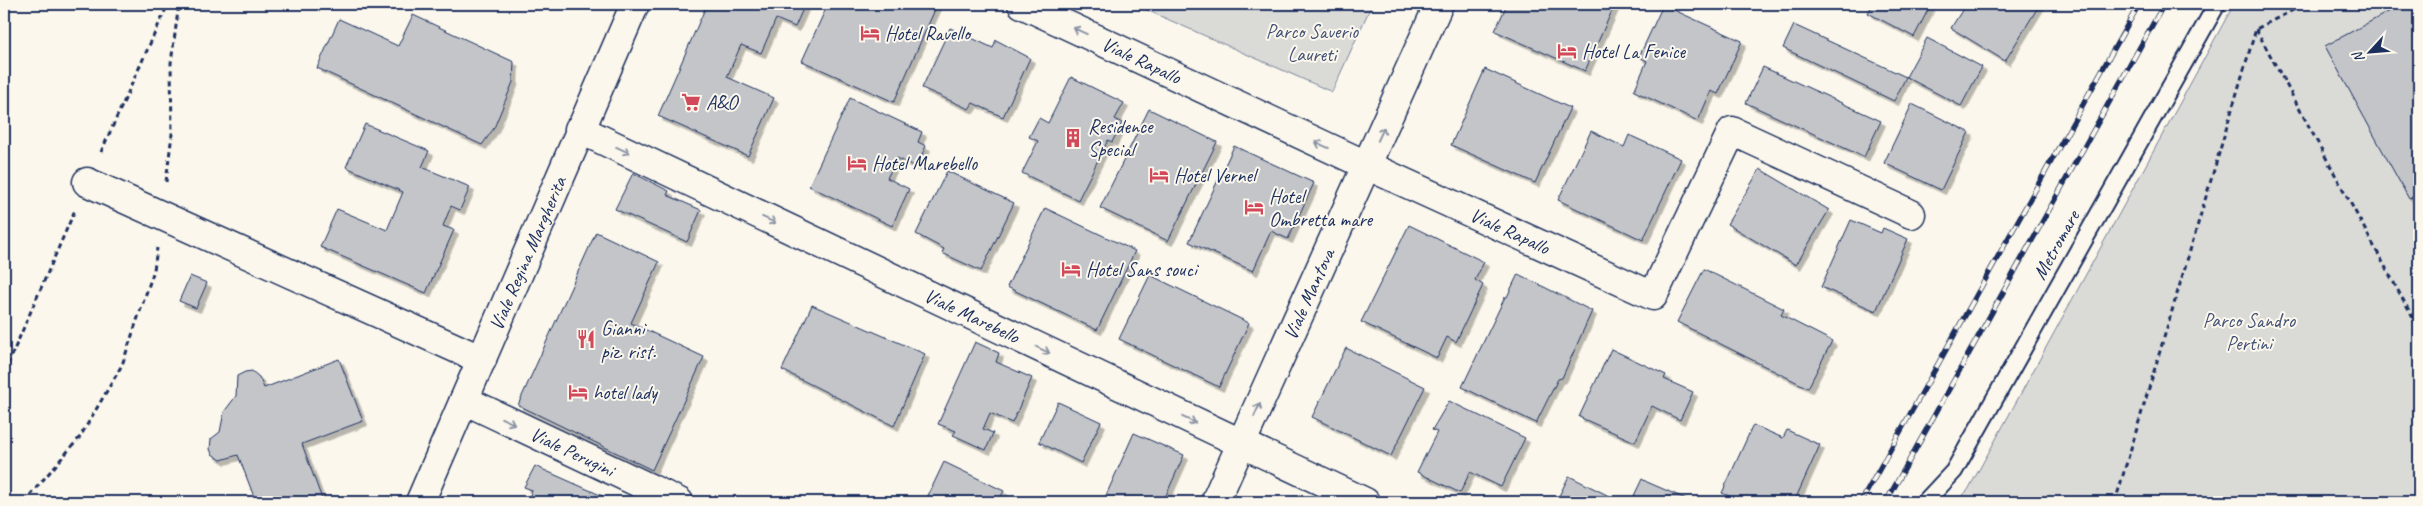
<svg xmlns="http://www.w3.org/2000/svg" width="2423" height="506" viewBox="0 0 2423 506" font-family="Caveat,sans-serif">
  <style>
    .green { fill: #dadad7; stroke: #7a849a }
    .building { fill: #c3c5c9; stroke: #1b2f5e; filter: url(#shadow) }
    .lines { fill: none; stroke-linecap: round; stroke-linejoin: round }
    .lane-casing { stroke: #1b2f5e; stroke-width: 20 }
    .street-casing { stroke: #1b2f5e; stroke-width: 31 }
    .secondary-casing { stroke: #1b2f5e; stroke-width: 31 }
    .path { stroke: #1b2f5e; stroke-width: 3; stroke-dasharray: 5 4; stroke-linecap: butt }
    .lane { stroke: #fbf7ec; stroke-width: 16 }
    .street { stroke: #fbf7ec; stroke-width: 28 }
    .secondary { stroke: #fbf7ec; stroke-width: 28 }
    .rail-casing { stroke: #1b2f5e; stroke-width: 5.5 }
    .rail { stroke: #fbf7ec; stroke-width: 4; stroke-dasharray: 11; stroke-linecap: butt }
    .oneway { stroke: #8b93a5 }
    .labels { text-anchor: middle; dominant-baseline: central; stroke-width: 4; stroke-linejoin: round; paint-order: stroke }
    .park-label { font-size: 20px; fill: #415176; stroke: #fbf7ec }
    .poi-label { font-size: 20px; fill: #1b2f5e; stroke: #fbf7ec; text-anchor: start }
    .street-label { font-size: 20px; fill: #1b2f5e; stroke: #fbf7ec }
  </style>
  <defs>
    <filter id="shadow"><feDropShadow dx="4.5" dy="4.5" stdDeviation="0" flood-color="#0004"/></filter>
  </defs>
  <rect width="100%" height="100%" fill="#fbf7ec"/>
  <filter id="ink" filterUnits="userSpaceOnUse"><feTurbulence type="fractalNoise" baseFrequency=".02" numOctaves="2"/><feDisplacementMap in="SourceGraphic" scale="10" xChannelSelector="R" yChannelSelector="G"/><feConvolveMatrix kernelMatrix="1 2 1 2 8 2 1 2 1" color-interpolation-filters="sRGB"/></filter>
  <g filter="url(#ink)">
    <path class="green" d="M1133,4H1372L1332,92Z
      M2234,4H2419V502H1956L1968,490Z"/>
    <path class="building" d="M707,4H805L795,27L776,19L761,53L741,45L727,77L774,98L748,156L658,116Z
      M828,4L937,5L894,102L802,61Z
      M1507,4H1615L1585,71L1495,31Z
      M1873,4H1931L1914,37L1868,13Z
      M1966,4H2040L2005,61L1951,28Z
      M2403,4H2419V193L2409,199L2325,46Z
      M1663,5L1742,41L1718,94L1711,91L1698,121L1634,91L1647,61L1639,57Z
      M413,15L514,62L513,82L494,128L482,145L317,68L339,19L398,46Z
      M1794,25L1906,77L1894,101L1783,48Z
      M950,28L993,48L996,40L1030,58L1003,117L973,103L969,109L922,88Z
      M1927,38L1982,67L1961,106L1906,77Z
      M1763,67L1881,121L1864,157L1746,103Z
      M1485,69L1570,108L1535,183L1451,145Z
      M1071,77L1124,103L1115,119L1122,123L1112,142L1108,140L1078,200L1022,173L1038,141L1029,137L1039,118L1048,123Z
      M850,98L922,132L918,142L926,146L916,167L897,158L887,178L909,189L892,226L809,186Z
      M1912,104L1969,132L1941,190L1884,163Z
      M1149,109L1217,142L1168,241L1100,208Z
      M365,124L429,151L422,167L470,187L460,210L451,206L443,226L454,230L426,293L320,247L337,209L387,230L403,192L346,167Z
      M1591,131L1624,147L1629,135L1681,159L1643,240L1558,200Z
      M1234,146L1314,183L1288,239L1271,231L1253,271L1189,242Z
      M1760,169L1829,210L1796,265L1727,224Z
      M947,171L1014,203L981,271L942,253L944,249L916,234Z
      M633,173L669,191L667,195L701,210L687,242L615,209Z
      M1045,208L1135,251L1097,330L1007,287Z
      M1851,220L1881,233L1883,228L1908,239L1876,311L1821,287Z
      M1409,225L1484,262L1475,280L1483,285L1456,342L1447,337L1437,358L1361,322Z
      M596,232L659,262L631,323L704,357L652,470L518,405Z
      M1704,269L1784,309L1781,315L1832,341L1808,388L1677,322Z
      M1518,274L1592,311L1562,378L1558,379L1536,423L1462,387L1505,297H1507Z
      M1150,275L1249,323L1219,387L1119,339Z
      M190,276L207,283L196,308L179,301Z
      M812,305L925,354L894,426L782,370Z
      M975,342L999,353L996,362L1032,378L1012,423L990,413L983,429L993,433L986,450L953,435L956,431L938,424Z
      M1346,348L1425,387L1391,456L1312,417Z
      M1611,349L1666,375L1664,379L1693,392L1680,420L1652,406L1635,442L1579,417Z
      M339,359L363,421L302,444L323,502H256L238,455L221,460L212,454L210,449L211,439L220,432L224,412L236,396L237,376L245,372L252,371L259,377L264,388Z
      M1449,401L1525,438L1501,487L1470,472L1460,493L1417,472L1437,432L1432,430Z
      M1058,402L1101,422L1081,463L1039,442Z
      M1753,425L1783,438L1787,430L1820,445L1794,502H1743L1722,493Z
      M1134,433L1184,455L1163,502H1140L1132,498L1130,502H1103Z
      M944,462L1004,491L998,502H925Z
      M535,466L616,502H527L532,490L524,487Z
      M1569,476L1615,499L1613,502H1556Z
      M1642,479L1647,482L1693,502H1631Z"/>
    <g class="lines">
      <g class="lane-casing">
        <path id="lane" d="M1925,502L1954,471L2217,4"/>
      </g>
      <g class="street-casing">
        <g id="street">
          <path id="s1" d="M1022,4L1366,165L1653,296L1732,131L1911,214"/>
          <path id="s2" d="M579,129L1365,502"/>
          <path d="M87,182L482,360"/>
          <path id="s3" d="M464,400L679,502"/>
          <path id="s4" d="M1215,502L1439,4"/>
        </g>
      </g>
      <g class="secondary-casing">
        <g id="secondary">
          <path id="s5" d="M420,502L635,4"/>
        </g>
      </g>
      <path class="path" d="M2256,29L2419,329
        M101,152L168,4
        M166,182L172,134L171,63L178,11L182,4
        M4,373L75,210
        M24,502L80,437L122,365L154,270L157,248
        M2115,502L2256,29L2305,4"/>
      <use href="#lane" class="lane"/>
      <use href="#street" class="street"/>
      <use href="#secondary" class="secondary"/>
      <g class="rail-casing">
        <path id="rail" d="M1861,502L2139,4
          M1886,502L2164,4"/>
      </g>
      <use href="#rail" class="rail"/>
    </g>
    <defs><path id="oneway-shaft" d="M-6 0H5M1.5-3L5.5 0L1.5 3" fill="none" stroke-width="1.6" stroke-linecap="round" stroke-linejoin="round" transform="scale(1.25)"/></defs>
    <g class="oneway">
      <use href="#oneway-shaft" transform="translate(1080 31) rotate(-155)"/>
      <use href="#oneway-shaft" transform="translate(1381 134) rotate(-65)"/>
      <use href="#oneway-shaft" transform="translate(1322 145) rotate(-155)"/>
      <use href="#oneway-shaft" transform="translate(623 150) rotate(25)"/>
      <use href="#oneway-shaft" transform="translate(769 220) rotate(25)"/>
      <use href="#oneway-shaft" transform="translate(1043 350) rotate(25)"/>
      <use href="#oneway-shaft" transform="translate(1257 410) rotate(-66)"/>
      <use href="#oneway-shaft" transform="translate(1189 420) rotate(25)"/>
      <use href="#oneway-shaft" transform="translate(508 421) rotate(25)"/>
    </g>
  </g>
  <defs>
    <g id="hotel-bare" transform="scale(1.5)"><path d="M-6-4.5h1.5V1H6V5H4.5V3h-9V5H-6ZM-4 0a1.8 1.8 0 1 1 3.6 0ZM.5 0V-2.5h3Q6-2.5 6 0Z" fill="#d1495b" stroke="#fbf7ec" stroke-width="2.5" paint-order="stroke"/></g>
    <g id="supermarket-bare" transform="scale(1.5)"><path d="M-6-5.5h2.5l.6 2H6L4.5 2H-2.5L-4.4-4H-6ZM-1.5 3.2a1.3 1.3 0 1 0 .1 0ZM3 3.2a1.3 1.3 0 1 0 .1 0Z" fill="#d1495b" stroke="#fbf7ec" stroke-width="2.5" paint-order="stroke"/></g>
    <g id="building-bare" transform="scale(1.5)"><path d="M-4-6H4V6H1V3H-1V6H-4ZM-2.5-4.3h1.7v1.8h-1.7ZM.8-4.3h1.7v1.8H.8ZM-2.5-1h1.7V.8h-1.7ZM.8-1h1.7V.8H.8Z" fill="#d1495b" stroke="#fbf7ec" stroke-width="2.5" paint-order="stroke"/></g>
    <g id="restaurant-bare" transform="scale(1.5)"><path d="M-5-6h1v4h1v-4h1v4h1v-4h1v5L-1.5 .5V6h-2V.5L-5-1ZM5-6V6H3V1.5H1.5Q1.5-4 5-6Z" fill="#d1495b" stroke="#fbf7ec" stroke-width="2.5" paint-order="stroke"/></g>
  </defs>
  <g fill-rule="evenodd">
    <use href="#hotel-bare" x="870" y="33"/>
    <use href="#hotel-bare" x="1567" y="51"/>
    <use href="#supermarket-bare" x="691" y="102"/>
    <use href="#building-bare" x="1073" y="138"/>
    <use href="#hotel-bare" x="857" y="163"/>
    <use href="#hotel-bare" x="1159" y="175"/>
    <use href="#hotel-bare" x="1254" y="207"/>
    <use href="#hotel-bare" x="1071" y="269"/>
    <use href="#restaurant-bare" x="586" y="339"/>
    <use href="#hotel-bare" x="578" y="392"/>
  </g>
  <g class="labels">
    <g class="park-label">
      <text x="1312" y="31">Parco Saverio<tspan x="1312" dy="23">Laureti</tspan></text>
      <text x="2249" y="320">Parco Sandro<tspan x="2249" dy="23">Pertini</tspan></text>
    </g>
    <g class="poi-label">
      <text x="885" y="33">Hotel Ravello</text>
      <text x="1582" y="51">Hotel La Fenice</text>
      <text x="706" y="102">A&amp;O</text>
      <text x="1088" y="126">Residence<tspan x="1088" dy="23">Special</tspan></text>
      <text x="872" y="163">Hotel Marebello</text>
      <text x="1174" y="175">Hotel Vernel</text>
      <text x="1269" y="196">Hotel<tspan x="1269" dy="23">Ombretta mare</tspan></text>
      <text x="1086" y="269">Hotel Sans souci</text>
      <text x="601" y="328">Gianni<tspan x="601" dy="23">piz. rist.</tspan></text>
      <text x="593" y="392">hotel lady</text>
    </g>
    <g class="street-label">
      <text stroke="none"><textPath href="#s1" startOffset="132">Viale Rapallo</textPath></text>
      <text stroke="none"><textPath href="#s1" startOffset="538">Viale Rapallo</textPath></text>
      <text transform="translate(2056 245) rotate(-61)">Metromare</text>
      <text stroke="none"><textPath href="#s5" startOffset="271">Viale Regina Margherita</textPath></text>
      <text stroke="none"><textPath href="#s4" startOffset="228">Viale Mantova</textPath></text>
      <text stroke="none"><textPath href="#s2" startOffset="435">Viale Marebello</textPath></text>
      <text stroke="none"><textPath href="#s3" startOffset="120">Viale Perugini</textPath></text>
    </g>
  </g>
  <rect width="2423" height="506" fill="none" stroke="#fbf7ec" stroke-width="20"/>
  <rect x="10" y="10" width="2403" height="486" fill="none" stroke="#1b2f5e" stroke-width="2" filter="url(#ink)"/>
  <g transform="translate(2370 52) rotate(244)" stroke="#fbf7ec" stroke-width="4" paint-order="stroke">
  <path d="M0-4L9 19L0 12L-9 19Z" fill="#1b2f5e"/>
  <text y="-8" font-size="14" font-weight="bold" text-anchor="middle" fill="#1b2f5e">N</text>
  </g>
</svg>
